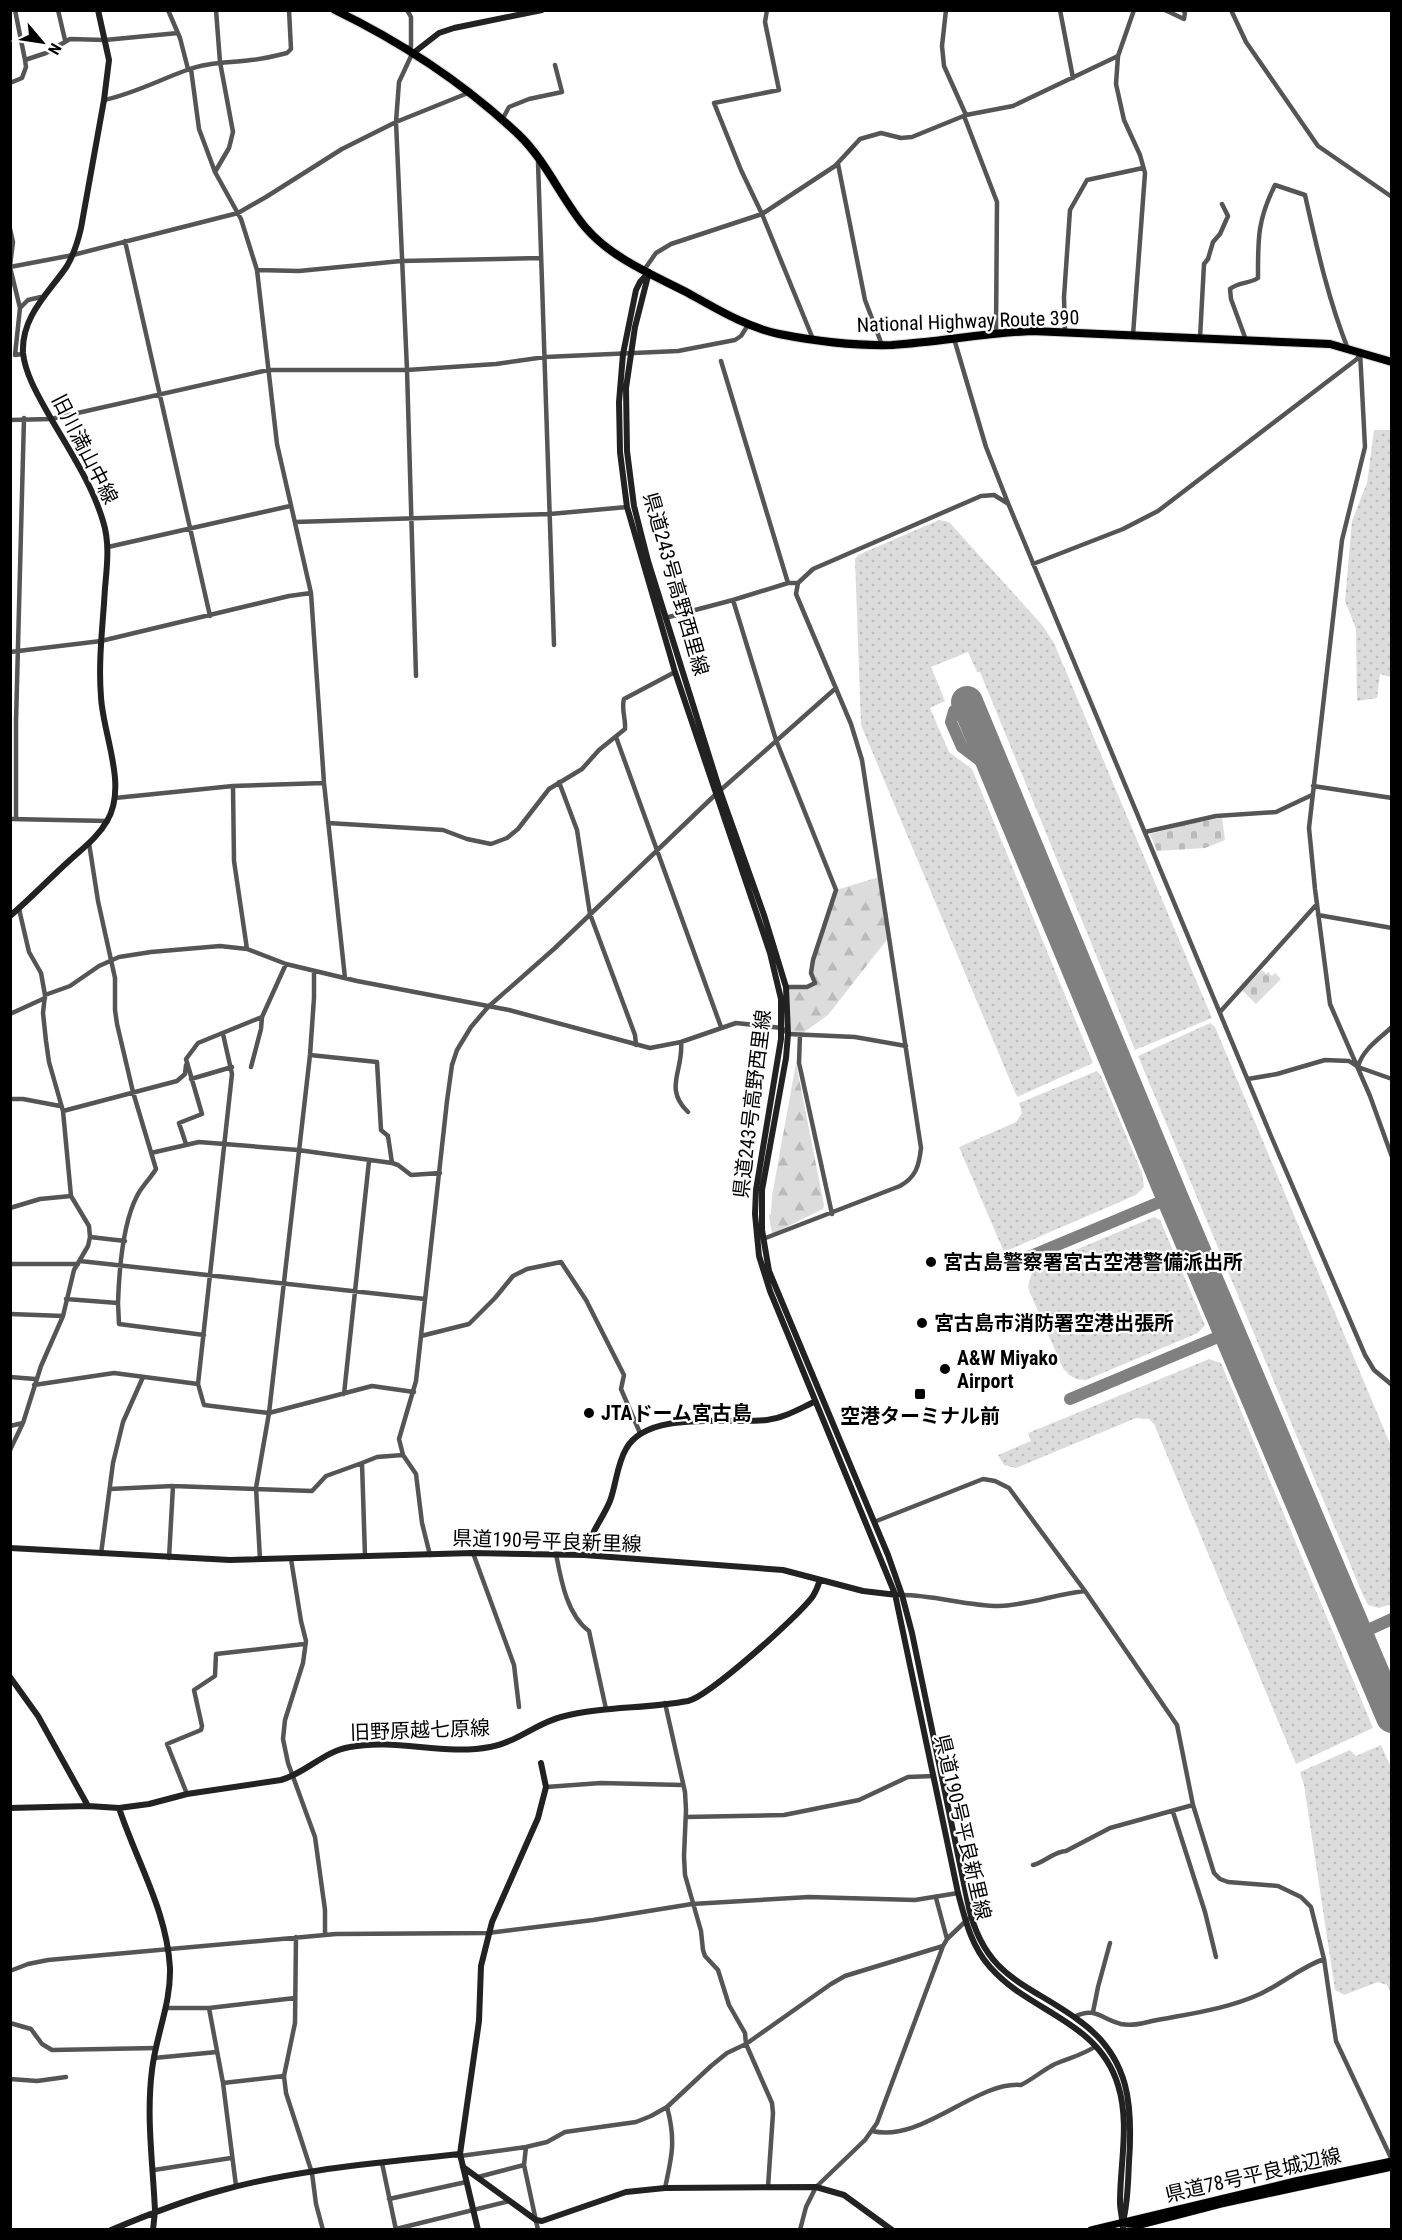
<svg xmlns="http://www.w3.org/2000/svg" width="1402" height="2240" viewBox="0 0 1402 2240" font-family="'Roboto Condensed','Noto Sans JP',sans-serif">
  <style>
    .grass { fill: url(#grass-dots) }
    .forest { fill: url(#forest-firs) }
    .cemetery { fill: url(#cemetery-stones) }
    .lines { fill: none; stroke-linecap: round; stroke-linejoin: round }
    .taxiway { stroke: #808080; stroke-width: 12 }
    .runway { stroke: #808080; stroke-width: 32 }
    .primary-casing { stroke: #dbdbdb; stroke-width: 8 }
    .highway-casing { stroke: #dbdbdb; stroke-width: 10 }
    .street { stroke: #555; stroke-width: 4.5 }
    .secondary { stroke: #222; stroke-width: 6 }
    .primary { stroke: #000; stroke-width: 7 }
    .highway { stroke: #000; stroke-width: 8 }
    .poi-dot { fill: #000; stroke: #fff; stroke-width: 2 }
    .labels { text-anchor: middle; dominant-baseline: central; stroke-width: 4.5; stroke-linejoin: round; paint-order: stroke }
    .street-label { font-size: 20px; fill: #000; stroke: #fff }
    .poi-label { font-size: 20px; font-weight: bold; fill: #000; stroke: #fff; text-anchor: start }
  </style>
  <defs>
    <pattern id="grass-dots" width="8" height="8" patternUnits="userSpaceOnUse" patternTransform="scale(1.5)"><rect width="8" height="8" fill="#dcdcdc"/><path d="M2 2h.1M6 6h.1" fill="none" stroke="#bbb" stroke-width="1.8" stroke-linecap="round"/></pattern>
    <pattern id="forest-firs" width="22" height="20" patternUnits="userSpaceOnUse" patternTransform="scale(1.5)"><rect width="22" height="20" fill="#dcdcdc"/><path d="M5 1l3.5 6h-7zM16 11l3.5 6h-7z" fill="#bbb"/></pattern>
    <pattern id="cemetery-stones" width="16" height="16" patternUnits="userSpaceOnUse" patternTransform="scale(1.5)"><rect width="16" height="16" fill="#dcdcdc"/><path d="M2 7V4a2 2 0 0 1 4 0v3zM10 15v-3a2 2 0 0 1 4 0v3z" fill="#bbb"/></pattern>
  </defs>
  <rect width="100%" height="100%" fill="#fff"/>
  <path class="grass" d="M1374,430H1391V677L1380,674L1377,698L1357,701L1356,629L1345,601L1352,521L1367,483Z
    M939,520L949,522L1043,626L1054,643L1212,1018L1135,1050L980,672H977L968,652L931,667L945,701L930,708L949,752L972,769L1093,1063L1017,1097L861,725L855,559L858,555Z
    M1210,1023L1215,1027L1391,1446V1604L1379,1608L1368,1605L1363,1595L1138,1056Z
    M1097,1071L1101,1076L1142,1173L1144,1187L1136,1195L1004,1252L959,1147L1016,1122L1022,1113L1019,1103Z
    M1154,1217L1160,1220L1205,1325L1198,1333L1086,1380C1075,1380 1070,1377 1063,1368L1030,1293L1028,1286L1033,1270L1042,1264Z
    M1209,1359L1221,1363L1373,1728L1296,1764L1154,1424L1149,1419L1136,1418L1016,1468L1004,1465L998,1455L1031,1441L1028,1433Z
    M1381,1745L1392,1770L1391,1993L1387,1985L1378,1982L1344,1995L1335,1990L1304,1785L1300,1772L1350,1750L1356,1756Z"/>
  <path class="forest" d="M879,877L889,937L828,1015L800,1035L788,1034L786,987H807L815,983L811,973L836,890Z
    M796,1063L824,1205L823,1209L772,1234L769,1215L771,1214L772,1196Z"/>
  <path class="cemetery" d="M1222,818L1225,840L1205,848L1157,851L1150,834L1188,824Z
    M1262,970L1266,974L1268,972L1272,976L1275,973L1281,979L1256,1004L1242,990Z"/>
  <g class="lines">
    <path class="taxiway" d="M972,714L963,707L954,711L951,722L962,747L997,773
      M1014,1263L1172,1197
      M1070,1399L1230,1332
      M1357,1635L1392,1619"/>
    <path class="runway" d="M967,702L1172,1197L1392,1717"/>
    <g class="primary-casing">
      <path id="primary" d="M1128,2224L1140,2225L1221,2204L1392,2167
        M1091,2230L1295,2181L1392,2161"/>
    </g>
    <g class="highway-casing">
      <path id="highway" d="M335,10C401,42 466,85 519,135C546,161 561,198 585,227C611,258 653,275 688,293C717,309 746,327 779,334C815,341 855,346 892,345C939,342 985,333 1032,331L1330,344L1392,362"/>
    </g>
    <path class="street" d="M58,10L65,40
      M168,10L180,38L188,69
      M407,10L411,17V47L407,48
      M767,10L765,22L779,90L714,103L741,170L762,214L813,339
      M946,10L942,46L944,66L966,115
      M1060,10L1073,78
      M1165,10L1184,19L1185,13L1183,10
      M1231,10L1246,42L1318,146L1392,197
      M412,54L399,82L396,122L407,370L416,676
      M25,60L46,53L70,39L105,40L178,33
      M191,69L199,129L215,172L241,219L257,270L277,444L311,593L324,783L345,978
      M10,83L22,78L26,67L25,60L15,10
      M104,100C133,94 159,80 187,70C207,62 230,63 251,60C263,59 275,56 287,53L291,49L289,10
      M964,116L997,202L996,333
      M502,120L509,107L529,99L562,92L555,65
      M538,162L554,645
      M838,164L865,300L882,345
      M215,172L229,148L233,132L220,62L216,10
      M10,229L13,242L10,266
      M125,241L210,616
      M257,270L299,271L401,261L540,258
      M644,270L656,253L671,244L762,214L835,166L860,139L881,133L901,138L912,137L966,115L1013,106L1118,56
      M20,308L28,300L41,297
      M1065,332L1064,297L1070,210L1087,180L1143,168
      M1133,335L1145,173L1140,155L1124,120L1116,84L1118,56L1134,10
      M1200,338L1204,264L1208,259L1213,242L1220,234L1228,216L1222,204
      M951,339L955,342L986,447L1008,503L1271,1136L1365,1355L1374,1370L1392,1385
      M1246,340L1231,299L1230,289C1238,282 1249,284 1258,278C1258,240 1257,221 1275,185L1305,195C1317,248 1328,299 1348,349
      M1360,351L1365,447L1342,540L1309,828L1315,889L1330,1004L1370,1096L1392,1157
      M23,354L15,355L20,308L10,267L73,255L238,213L266,197L342,149L396,122L468,93
      M721,361L788,583
      M10,420L51,419L268,370H407L496,364L545,357L678,351L735,340L741,336L748,325
      M295,522L550,514L627,507
      M108,547L290,506
      M1033,564L1123,529L1158,511L1357,359L1360,354
      M733,600L776,740L836,890L813,960L811,973L815,983L807,987H786
      M665,618L733,600L788,583H798
      M10,652L101,641L289,596L311,593
      M616,737L721,1027
      M559,782L577,830L590,914L635,1035L636,1045
      M233,786L234,861L247,949
      M1313,786L1392,798
      M115,798L233,786L324,783
      M10,819L108,821
      M16,819V722L24,418
      M328,823L443,830L467,839L491,844L507,838L518,829L549,789L582,769L599,750L625,729C626,719 621,709 624,699L675,672
      M1145,832L1216,816L1276,812L1312,795
      M1318,915L1392,928
      M45,995L70,986L99,966L119,957L151,952L220,946L247,949L286,964L357,981L509,1010L650,1048L681,1042L736,1023L782,1028L788,1034L855,1037L906,1046
      M1220,1012L1317,904
      M10,1014L45,998
      M223,1034L232,1074L198,1384L204,1405L269,1413L372,1386L414,1392
      M800,1035L799,1063L832,1214
      M681,1042C684,1070 663,1088 688,1112
      M310,1055L377,1062L381,1130L388,1136L392,1163
      M251,1067L261,1029L262,1017L286,964
      M1358,1067C1362,1050 1379,1039 1392,1027
      M191,1079L232,1067
      M1248,1079L1277,1074L1325,1060L1349,1061L1358,1067L1392,1079
      M10,1099H23L60,1106
      M63,1111L177,1081L185,1074L186,1065
      M186,1144L179,1123L202,1114L186,1059L198,1043L262,1017
      M151,1153L199,1142L298,1150L392,1163L398,1165L411,1175L440,1173
      M10,1208L40,1199L71,1196
      M90,1237L125,1241
      M763,1239L900,1186C916,1177 919,1166 921,1148L862,760L851,724L796,594L798,583L813,569L981,496L994,495L1007,503
      M80,1261L425,1299
      M10,1264H78
      M66,1299L118,1303C119,1273 123,1223 137,1196C142,1186 150,1179 156,1169L133,1092L117,1024L115,1010V978L98,901L89,843
      M118,1303L119,1324L204,1335
      M10,1314L63,1316
      M421,1336L469,1324L495,1298L513,1276L527,1269L561,1262L586,1300L624,1375L621,1389L640,1433
      M10,1377L35,1379
      M34,1385L114,1373L198,1384
      M344,1394L369,1161
      M10,1426L23,1423
      M10,1450L23,1423L41,1366L63,1316L74,1270L88,1246L90,1237L89,1226L71,1196L63,1111L49,1062L46,1041L43,1013L45,995L41,973L29,952L19,909
      M110,1489L173,1486L312,1491L326,1476L362,1463
      M874,1522L983,1479L995,1481L1009,1488L1085,1591L1177,1725L1193,1805L1214,1873L1220,1879L1228,1882L1278,1886L1301,1897L1311,1907L1324,1959L1336,2041L1392,2160
      M473,1553L514,1665L519,1707
      M101,1554L113,1463L123,1422L143,1377
      M556,1554C561,1580 567,1615 589,1631L606,1709
      M430,1555L422,1523L416,1474L403,1455L399,1439L416,1381L447,1101L452,1065L457,1050L471,1027L488,1007L555,948L715,795L836,688
      M365,1556L362,1463L377,1457L403,1455
      M169,1558L173,1486
      M260,1559L256,1488L269,1413L310,1055L314,998V971
      M291,1559L301,1621L306,1641L303,1663L285,1720L283,1739L288,1763L315,1837L325,1910V1935
      M902,1595C935,1595 966,1606 999,1606C1028,1605 1056,1594 1085,1591
      M665,1703L685,1792L686,1810L684,1856L685,1875L701,1931L703,1950L705,1956L718,1970L729,2005L745,2033L746,2044L772,2103L773,2113L768,2187
      M546,1787L601,1783L682,1785
      M187,1794L167,1744L201,1730L202,1726L194,1690L215,1676L216,1654L304,1644
      M1173,1812L1205,1912L1216,1957
      M686,1817L784,1815L859,1800L908,1777L934,1776
      M1033,1865C1045,1862 1055,1851 1066,1851L1110,1828L1193,1805
      M936,1898L947,1939
      M296,1937L295,2023L284,2076L286,2093L312,2173L316,2204L323,2230
      M10,1971L28,1964L48,1960L336,1934L488,1933L593,1920L692,1904L809,1897L915,1900L958,1893
      M167,2008H209L295,1998
      M209,2008L223,2083L236,2186
      M1093,2012L1098,1987L1110,1943
      M1074,2017C1095,2006 1101,2019 1121,2024C1130,2026 1140,2024 1148,2022C1186,2014 1225,2010 1260,1994C1282,1984 1301,1967 1324,1959
      M10,2023L31,2029L42,2044L52,2050L156,2048
      M154,2058L217,2052
      M10,2079L37,2081L66,2077
      M223,2083L284,2076
      M872,2131C922,2143 976,2081 1021,2085C1033,2079 1043,2070 1055,2064C1069,2058 1083,2055 1096,2046
      M526,2147L524,2165L538,2230
      M460,2156L526,2147L547,2142L565,2132L636,2122L651,2116L667,2107L711,2066L727,2053L746,2044L831,1984L845,1976L943,1946
      M382,2163L396,2230
      M154,2170L231,2158
      M478,2177L524,2165
      M665,2188C672,2156 676,2140 667,2107
      M389,2199L466,2182
      M396,2229L510,2201
      M800,2230L806,2207L816,2187L865,2140L877,2123L943,1946L947,1939L968,1919"/>
    <path class="secondary" d="M412,54L439,33L454,28L542,10
      M649,272L640,282L636,290L623,354L619,402L620,452L627,507L675,672L770,953L781,999V1039L756,1190L755,1214L759,1256L770,1291L895,1594L958,1893C965,1919 971,1946 990,1967C1030,2013 1098,2020 1118,2085C1130,2123 1120,2163 1120,2202C1120,2211 1123,2220 1123,2230
      M649,272L635,327L626,388L627,451L634,506L648,561L720,791L764,915L786,987L788,1034L786,1058L762,1190V1230L769,1271L888,1555L902,1595L912,1633L969,1908C986,1980 1031,1984 1081,2022C1130,2058 1133,2106 1129,2162C1128,2181 1128,2199 1124,2217
      M10,916C31,898 50,878 70,860C83,848 98,837 107,821C128,786 103,735 101,697C98,661 103,624 105,588C107,566 110,543 103,521C91,481 65,444 45,408C36,392 25,372 23,353C21,316 49,293 67,266C74,254 78,241 81,228L104,100L109,60L98,10
      M10,1548L230,1560L473,1553L584,1555L783,1570L863,1591L897,1595
      M584,1555C589,1535 602,1520 610,1501C616,1485 617,1464 626,1449C647,1410 728,1424 767,1420C784,1418 799,1409 814,1402
      M10,1677L38,1716L88,1806
      M10,1808L88,1806L119,1808L149,1804L187,1794L281,1780C306,1773 324,1751 350,1747C396,1738 444,1756 490,1747C515,1743 537,1723 561,1717C602,1706 646,1709 688,1701C709,1696 799,1616 813,1596C816,1591 818,1586 820,1580
      M119,1808C136,1860 167,1911 170,1968C171,2004 156,2035 152,2070C146,2116 153,2165 155,2211L153,2230
      M463,2167L536,2220L542,2221L626,2192L665,2188L816,2187L844,2195L892,2230
      M111,2230C147,2215 182,2201 219,2191C297,2169 380,2163 460,2154
      M478,2230L460,2154L479,2021L481,1966L492,1922L538,1818L546,1787L541,1763"/>
    <use href="#primary" class="primary"/>
    <use href="#highway" class="highway"/>
  </g>
  <g class="poi-dot">
    <circle cx="931" cy="1262" r="6"/>
    <circle cx="922" cy="1323" r="6"/>
    <circle cx="945" cy="1369" r="6"/>
    <rect x="914" y="1388" width="12" height="12" rx="3"/>
    <circle cx="589" cy="1413" r="6"/>
  </g>
  <g class="labels">
    <g class="street-label">
      <text transform="translate(968 321) rotate(-2)">National Highway Route 390</text>
      <text transform="translate(85 449) rotate(63)">旧川満山中線</text>
      <text transform="translate(676 584) rotate(74)">県道243号高野西里線</text>
      <text transform="translate(752 1104) rotate(-83)">県道243号高野西里線</text>
      <text transform="translate(547 1541) rotate(2)">県道190号平良新里線</text>
      <text transform="translate(420 1730) rotate(-2)">旧野原越七原線</text>
      <text transform="translate(963 1827) rotate(77)">県道190号平良新里線</text>
      <text transform="translate(1253 2175) rotate(-13)">県道78号平良城辺線</text>
    </g>
    <g class="poi-label">
      <text x="943" y="1262">宮古島警察署宮古空港警備派出所</text>
      <text x="934" y="1323">宮古島市消防署空港出張所</text>
      <text x="957" y="1358">A&amp;W Miyako<tspan x="957" dy="23">Airport</tspan></text>
      <text x="601" y="1413">JTAドーム宮古島</text>
      <text x="920" y="1416" text-anchor="middle">空港ターミナル前</text>
    </g>
  </g>
  <rect width="1402" height="2240" fill="none" stroke="#000000" stroke-width="24"/>
  <g transform="translate(42 42) rotate(119)" stroke="#ffffff" stroke-width="4.5" paint-order="stroke">
  <path d="M0-4.5L10 22L0 15L-10 22Z" fill="#000000"/>
  <text y="-9" font-size="16" font-weight="bold" text-anchor="middle" fill="#000000">N</text>
  </g>
</svg>
